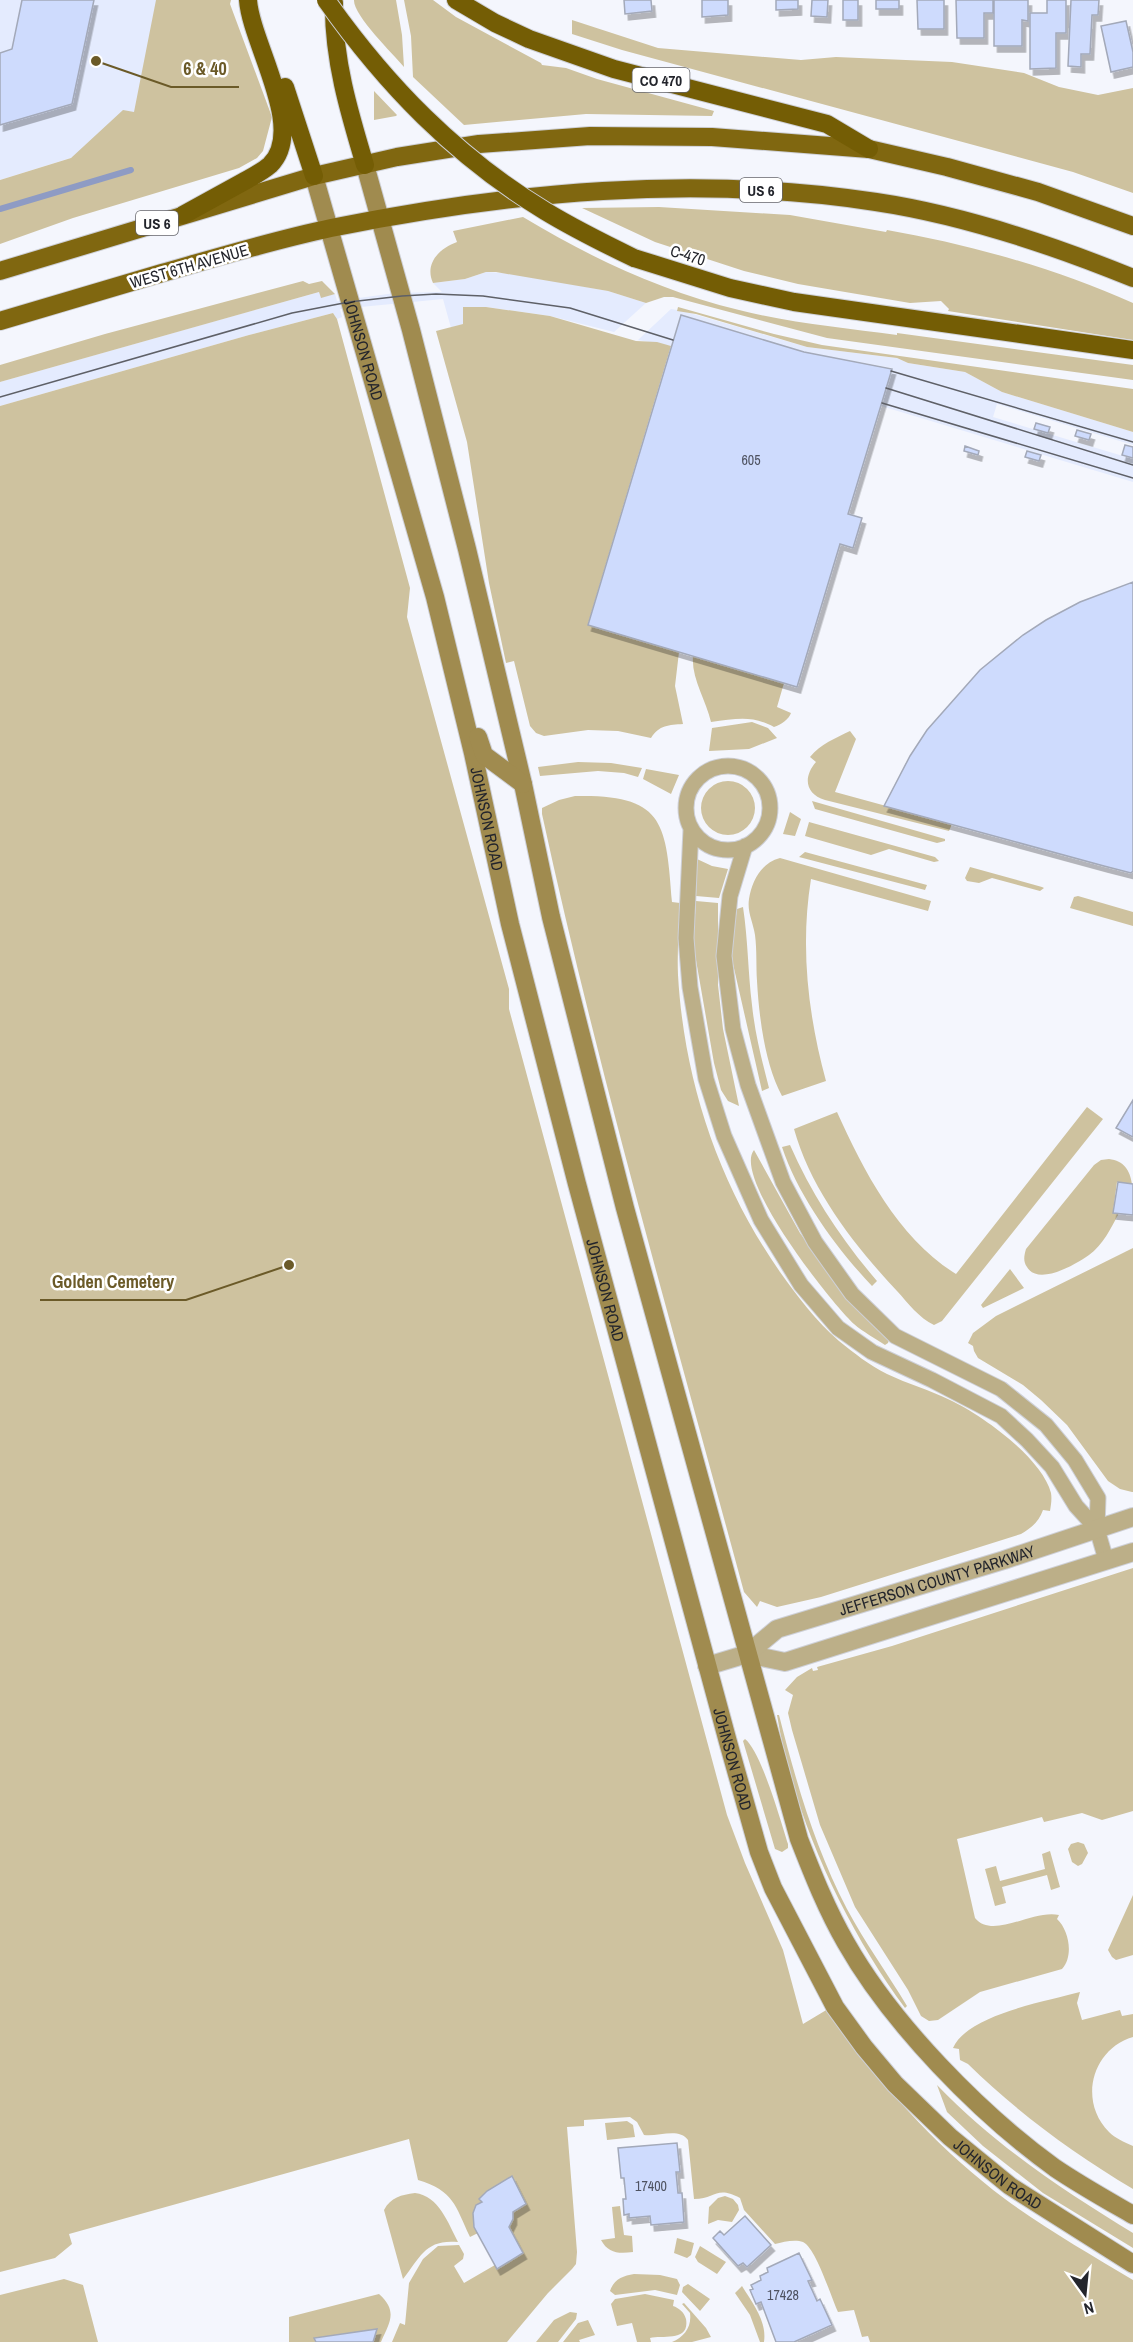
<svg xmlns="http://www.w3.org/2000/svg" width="1133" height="2342" viewBox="0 0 1133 2342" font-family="'Archivo Narrow',sans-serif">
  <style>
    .built { fill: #e4ebfe }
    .green { fill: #cec29f }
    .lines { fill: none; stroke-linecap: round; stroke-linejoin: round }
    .stream { stroke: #8e9bc4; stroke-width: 6 }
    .building { fill: #cedbfd; stroke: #a3a9b9; stroke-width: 1.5; filter: url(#shadow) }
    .minor-casing { stroke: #ced0d7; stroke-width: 17 }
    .tertiary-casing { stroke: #ced0d7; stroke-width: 20 }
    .secondary-casing { stroke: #ced0d7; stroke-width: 20 }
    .trunk-casing { stroke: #ced0d7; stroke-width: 20 }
    .motorway-casing { stroke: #ced0d7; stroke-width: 20 }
    .minor { stroke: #bcaf88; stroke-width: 15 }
    .tertiary { stroke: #bcaf88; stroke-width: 18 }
    .secondary { stroke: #a08b4f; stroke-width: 18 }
    .trunk { stroke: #806710; stroke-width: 18 }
    .motorway { stroke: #745d05; stroke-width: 18 }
    .tram { stroke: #5e6067; stroke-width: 1.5 }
    .motorway-bridge-casing { stroke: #ced0d7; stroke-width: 20; stroke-linecap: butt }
    .motorway-bridge { stroke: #745d05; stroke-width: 18 }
    .labels { text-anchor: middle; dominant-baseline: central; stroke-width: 5; stroke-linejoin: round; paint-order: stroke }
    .number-label { font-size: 14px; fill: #4e5260 }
    .shield { fill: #fff; stroke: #65666b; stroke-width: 1.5 }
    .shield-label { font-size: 15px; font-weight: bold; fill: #23252c }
    .street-label { font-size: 16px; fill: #23252c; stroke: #fff }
    .leader { fill: none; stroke: #6b5a28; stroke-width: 2 }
    .callout-dot { fill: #6b5a28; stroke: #fff; stroke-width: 2 }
    .callout-label { font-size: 18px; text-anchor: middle; font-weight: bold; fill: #6b5a28; stroke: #fff; stroke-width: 5; stroke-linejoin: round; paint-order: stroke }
  </style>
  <defs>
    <filter id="shadow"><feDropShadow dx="3.5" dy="6" stdDeviation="0" flood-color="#0004"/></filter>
  </defs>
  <rect width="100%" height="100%" fill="#f4f6fd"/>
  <path class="built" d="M0,0H199L186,122L0,180Z
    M486,272L516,274L608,291L646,303L614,332L550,316L486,307L463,324L451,328L443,299L340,309L342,317L337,319L333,313L249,335L0,406V382L244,313L319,292L321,297L335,294L337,301L395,293L442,292L433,283L465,279Z
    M671,309L683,311L807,347L897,358L908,363L965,372L1002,392L1133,432V445L997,404L993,417L1133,459V482L881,406L892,368L804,352L681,316L671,346L638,340Z"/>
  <path class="green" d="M156,0H231L230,4L272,117L263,151L257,158L239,168L73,218L0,244V180L71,158L123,110L134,112Z
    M354,0H396L402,35L404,67C393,54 353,15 354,0Z
    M404,0H433L456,17L541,63L542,65L566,68L597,79L714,111L712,116L586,114L464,125L413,77L411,36Z
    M572,20L658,48L801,60L836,57L952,62L1024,73L1059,87L1098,95L1133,88V193L1073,172L622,50L572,34Z
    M374,91L397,115L396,116L374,120Z
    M659,207L790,215L886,232L887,230C972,245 1054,268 1133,303V340L948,311L949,309L941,301L910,303L798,284L744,271L655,242L582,208Z
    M523,217C591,258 661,291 739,310C791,323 845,328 897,335V333L1133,365V380L827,338L673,297H664L646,303L608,291L496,272H486L465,279L433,283C424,263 440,248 457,242L453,231Z
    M303,281L309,284L322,281L335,294L321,298L319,292L0,382V365L105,334Z
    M463,307H486L550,316L636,341L657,342L671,346L588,624L679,652L675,686L683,724C669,725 659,725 651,738L618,731L588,730L544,736L536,733L530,726L514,661L506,663L489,583L467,442L436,331L463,324Z
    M678,307L774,334L822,345L1133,389V432L1002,392L965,372L908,363L897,358L807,347L696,314L677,311Z
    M333,313L337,319L410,588L407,617L509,989V1009L727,1815L745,1863L783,1950L803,2024L828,2009C876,2081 936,2147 1005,2199C1046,2229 1090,2254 1133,2280V2342H870L868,2336L862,2337L854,2310L838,2312C831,2297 816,2248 803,2242C795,2239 783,2242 775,2244L744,2210L740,2198C716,2185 716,2199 694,2199L688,2140C679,2127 658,2137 644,2135L637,2122L630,2117L584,2120V2126L567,2127L577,2252L576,2264L572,2269L548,2293L507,2342H392L400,2323L405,2325L409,2283L423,2259L438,2246L459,2245L464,2254L463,2259L454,2266L464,2283L495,2265L497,2269L523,2253L509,2227L513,2219V2212L525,2204L512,2176L480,2199L482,2202L473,2213L474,2227L478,2233L470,2237C455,2205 454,2191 418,2180L409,2139L69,2234L72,2244L55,2258L0,2272V406L249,335Z
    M693,656L784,683L777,707L791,713C789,719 781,725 774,727C752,715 736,719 711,722C706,700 691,678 693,656Z
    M752,722L768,728L777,738L749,749L709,751L712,728Z
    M850,731L856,739L835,792L952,824L949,831L825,800C805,794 803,777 816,762L810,757C820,744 836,738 850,731Z
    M578,762L611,763L642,768L638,777L624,773L598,771L540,776L538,767Z
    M646,769L679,775L671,794L643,779Z
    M701 808a27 27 0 1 1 54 0a27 27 0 1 1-54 0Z
    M575,796C665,794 666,823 672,902L680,903C679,927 677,951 678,975C684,1081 719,1185 780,1272C797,1296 816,1321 839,1341C854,1353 869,1365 887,1374C908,1384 930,1390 950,1400C982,1415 1042,1458 1051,1493C1052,1499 1051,1505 1050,1511L1043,1510C1039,1522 1031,1528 1021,1534L821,1597L777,1607L760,1601L757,1607L744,1592C674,1333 599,1076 542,814V808L559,800Z
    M812,801L945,839V841L937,843L815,809Z
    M790,812L801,819L795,836L783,834Z
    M809,822L935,857L939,861L934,862L889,849L871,855L805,836Z
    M805,852L927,885L925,890L799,857Z
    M780,858L931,901L928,911L811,879C800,947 808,1015 826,1081L782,1096C765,1065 759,1017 757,981C756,966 757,950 755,935C753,922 747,912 749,899C752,881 761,863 780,858Z
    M697,859L712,866L728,869L719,898L696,896Z
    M970,867L1042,887L1044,888L1040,891L992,878L979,883L967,881L965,878Z
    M1078,896L1133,912V926L1070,908L1074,897Z
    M696,901L718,903V985L723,1029L739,1106L728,1101L721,1090L714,1063L693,943Z
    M743,907C748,940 748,972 752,1005C755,1034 762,1061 769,1088L762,1091L733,964L731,949L737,909Z
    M1087,1107L1103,1119L942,1321L934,1325C919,1318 908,1303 897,1291C854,1245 811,1190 794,1129L837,1112C864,1172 899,1239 956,1274Z
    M790,1145C812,1195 841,1239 877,1281L872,1286C837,1249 798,1196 782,1147Z
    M754,1150L800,1233L839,1286L890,1337L888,1343L885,1345C875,1338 863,1332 854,1324C831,1303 732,1177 754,1150Z
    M1109,1159C1124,1161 1130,1170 1132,1184L1117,1182L1113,1212L1119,1213C1111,1228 1103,1245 1089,1255C1075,1265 1038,1286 1027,1267C1023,1261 1024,1256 1026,1249L1094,1165L1101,1160Z
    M1133,1248V1492H1132L1120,1489L1108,1481L1067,1425L1041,1400L1023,1385L978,1358L974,1351L973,1346L968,1343L973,1333L996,1316Z
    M1010,1269L1024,1288L983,1308L981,1305Z
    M1133,1568V1811L1102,1820L1082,1813L1044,1822L1042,1817L957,1839L975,1918C993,1940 1033,1909 1059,1915L1057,1919C1069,1930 1074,1956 1062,1969L980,1992L938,2020L929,2021L921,2016L908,1990L855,1907L820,1825L792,1730L788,1713L793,1695L785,1690L797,1677L812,1668L813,1671L818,1670L817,1667L892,1646Z
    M777,1715H779C796,1782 815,1848 847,1909C865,1943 888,1974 907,2006L905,2008C845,1927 793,1816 777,1715Z
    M745,1739C761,1751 781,1822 788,1844V1848L782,1852L775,1849L743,1741Z
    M1078,1842L1084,1844L1088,1853L1082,1864L1078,1866L1072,1862L1068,1849L1071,1844Z
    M1050,1851L1060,1887L1051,1890L1047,1875L1002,1887L1006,1903L995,1906L985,1869L996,1866L1000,1881L1045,1869L1042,1854Z
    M1133,1895V1955L1116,1960L1112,1957L1108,1950Z
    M1080,1992L1077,2003L1082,2020L1120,2010L1122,2016L1133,2014V2037C1092,2049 1078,2101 1109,2132C1115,2138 1124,2142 1133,2146V2189C1073,2153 1018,2113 968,2064L960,2060L959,2049L953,2048C967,2015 1047,2001 1080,1992Z
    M937,2085C995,2145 1062,2190 1133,2233V2248L1043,2193L983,2146L947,2112Z
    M627,2121L633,2125L635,2137L607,2140L605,2123Z
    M415,2193C439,2196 448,2223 458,2242C426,2239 421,2256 403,2279L384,2210C391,2197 401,2195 415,2193Z
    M725,2196L733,2199L738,2205L739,2210L732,2222L718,2220L708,2224L709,2207L718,2198Z
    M620,2206L624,2235L632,2236L633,2252C618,2254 608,2253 601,2240L615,2238L612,2207Z
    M677,2238L694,2243L691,2255L687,2258L674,2253Z
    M700,2246L726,2262L717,2274L698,2262L695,2257Z
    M634,2274L660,2275L677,2279L680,2285L677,2295L655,2290L615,2295L610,2291C614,2279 623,2276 634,2274Z
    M64,2279L83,2285L98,2342H0V2295Z
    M688,2284L710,2299L700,2311L682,2292L683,2287Z
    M742,2286C753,2304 767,2321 764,2342H760L750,2315L735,2293Z
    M379,2294C398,2311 390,2322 381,2342H373L376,2329L315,2338L316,2342H289V2317Z
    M645,2294L674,2300L673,2306C679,2308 684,2312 686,2319C690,2342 663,2335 650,2338L651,2342H637L632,2323L617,2326L611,2304L615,2299Z
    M684,2303L706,2328L711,2337L692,2342H672C684,2337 692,2327 690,2313L682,2304Z
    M570,2312L577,2313L576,2319L558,2342H536L554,2320Z
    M588,2320L595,2335L579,2340L580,2342H563L578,2323Z"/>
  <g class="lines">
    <path class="stream" d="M0,209L131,170"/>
  </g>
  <path class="building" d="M22,0H94L72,104L0,125V53L12,49Z
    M624,0H651L652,11L625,14Z
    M702,0H728V15L702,17Z
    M776,0H798V9L776,10Z
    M812,0H828L827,17L811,16Z
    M843,0H858V20H843Z
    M876,0H899V9H876Z
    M917,0H944V29H918Z
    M956,0H993V13H984V38H957Z
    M994,0H1028V21L1022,20V46H994Z
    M1047,0H1066V33H1056V68L1030,69V13H1047Z
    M1071,0H1099L1098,15H1092L1090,54H1081V67L1068,66Z
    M1126,21L1133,52V67L1111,72L1101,26Z
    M681,315L804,352L892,369L848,514L862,518L853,548L840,544L797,687L588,625Z
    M1036,423L1050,427L1048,433L1034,429Z
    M1077,430L1091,434L1089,440L1075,436Z
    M1125,445L1133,447V458L1122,455Z
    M965,446L979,451L978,455L964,451Z
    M1027,451L1041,455L1039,461L1025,457Z
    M1133,582V871L1131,873L1104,866L884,806L910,756L927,730L980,670L1023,635L1046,620L1080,602Z
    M1133,1100V1137L1116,1128Z
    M1118,1182L1133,1184V1215L1113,1213Z
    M677,2143L680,2172H676L678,2193H682L684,2222L651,2225L650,2216L629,2218V2214L624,2215L623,2199H626L624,2178H621L618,2148Z
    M512,2176L526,2204L513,2212V2219L509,2227L523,2253L497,2269L474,2227L473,2213L476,2205L482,2202L479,2199L487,2191Z
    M745,2216L771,2245L747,2267L743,2263L738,2266L713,2238L720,2231L724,2235Z
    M799,2253L812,2280L808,2281L817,2301L820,2299L832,2325L794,2342H776L761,2302L756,2304L750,2290L753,2289L751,2285L761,2280L760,2276L768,2272L767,2268Z
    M377,2329L373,2342H316L314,2338Z"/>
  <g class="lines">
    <g class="minor-casing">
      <path id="minor" d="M686 808a42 42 0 1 1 84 0a42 42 0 1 1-84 0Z
        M691,829L686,938L690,987L706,1079L724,1136L761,1220L801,1285L838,1328L872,1352L932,1380L1001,1416L1027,1440L1052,1467L1076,1506L1097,1529
        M745,846L730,896L724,956L733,1029L748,1085L783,1182L815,1242L852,1294L895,1336L1001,1389L1046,1425L1075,1460L1098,1498L1097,1529L1106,1560"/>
    </g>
    <g class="tertiary-casing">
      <g id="tertiary">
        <path d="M747,1654L785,1662L1133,1552"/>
        <path id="s1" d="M707,1666L747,1654L777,1629L1004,1560L1133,1517"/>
      </g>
    </g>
    <g class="secondary-casing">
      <g id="secondary">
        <path d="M365,165L411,330L467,549L523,784L551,917L625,1208L799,1839C813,1875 827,1910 846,1943C892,2024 979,2113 1055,2168C1080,2185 1107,2200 1133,2215"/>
        <path id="s2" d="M314,176L435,597L473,753L510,924L577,1184L728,1742L759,1852L773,1888L835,2007L864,2047L895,2084L950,2137L1010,2186L1133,2264"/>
        <path d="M478,737L484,755L523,784"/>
      </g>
    </g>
    <g class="trunk-casing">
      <path id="trunk" d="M0,271L314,176L397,157L479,144L590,136L712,137L869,149L947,167L1038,192L1133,226
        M0,321C54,305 108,289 162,273C218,257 274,240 331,228C511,192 694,174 876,202C963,215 1052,245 1133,278"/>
    </g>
    <g class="motorway-casing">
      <path id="motorway" d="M456,0L495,23L529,39L614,69L827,124L869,149
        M334,3C333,58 349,112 365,165
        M285,87L314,176
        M183,215C203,204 223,193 243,182C252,177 262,172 270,165C307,129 251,44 248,0
        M634,258L730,288L794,302L1133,350"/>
    </g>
    <use href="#minor" class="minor"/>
    <use href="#tertiary" class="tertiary"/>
    <use href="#secondary" class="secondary"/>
    <use href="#trunk" class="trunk"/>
    <use href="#motorway" class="motorway"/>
    <path class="tram" d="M891,371L1133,442
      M886,388L1133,465
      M0,397L292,313L349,302L402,296L436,294L483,296L570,308L673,340
      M882,403L1133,478"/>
    <g class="motorway-bridge-casing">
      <path id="motorway-bridge" d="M326,0C386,85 455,156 545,211C573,228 603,243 634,258"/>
    </g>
    <use href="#motorway-bridge" class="motorway-bridge"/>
  </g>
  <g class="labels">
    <g class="number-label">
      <text x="751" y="460">605</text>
      <text x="651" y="2186">17400</text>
      <text x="783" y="2295">17428</text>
    </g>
    <g class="shield">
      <rect x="632.5" y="68" width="57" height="24" rx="4.5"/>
      <rect x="740" y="178" width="42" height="24" rx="4.5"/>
      <rect x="136" y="211" width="42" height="24" rx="4.5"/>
    </g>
    <g class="shield-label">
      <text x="661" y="80">CO 470</text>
      <text x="761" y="190">US 6</text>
      <text x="157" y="223">US 6</text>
    </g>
    <g class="street-label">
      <text transform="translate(688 255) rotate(17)">C-470</text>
      <text transform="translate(189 266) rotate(-16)">WEST 6TH AVENUE</text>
      <text stroke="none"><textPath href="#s2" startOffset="180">JOHNSON ROAD</textPath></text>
      <text stroke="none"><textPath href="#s2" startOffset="666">JOHNSON ROAD</textPath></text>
      <text stroke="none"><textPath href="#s2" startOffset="1152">JOHNSON ROAD</textPath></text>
      <text stroke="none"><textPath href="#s1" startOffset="248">JEFFERSON COUNTY PARKWAY</textPath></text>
      <text stroke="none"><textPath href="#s2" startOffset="1638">JOHNSON ROAD</textPath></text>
      <text stroke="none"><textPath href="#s2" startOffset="2142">JOHNSON ROAD</textPath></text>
    </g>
  </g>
  <path class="leader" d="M96 61L171 87H239M289 1265L186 1300H40"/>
  <g class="callout-dot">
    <circle cx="96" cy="61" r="6"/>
    <circle cx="289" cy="1265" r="6"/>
  </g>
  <g class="callout-label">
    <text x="205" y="75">6 &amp; 40</text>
    <text x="113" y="1288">Golden Cemetery</text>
  </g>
  <g transform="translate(1085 2294) rotate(165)" stroke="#ffffff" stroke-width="4.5" paint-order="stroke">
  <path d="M0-4.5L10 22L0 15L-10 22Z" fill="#23252c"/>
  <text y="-9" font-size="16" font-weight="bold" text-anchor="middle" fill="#23252c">N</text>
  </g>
</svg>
